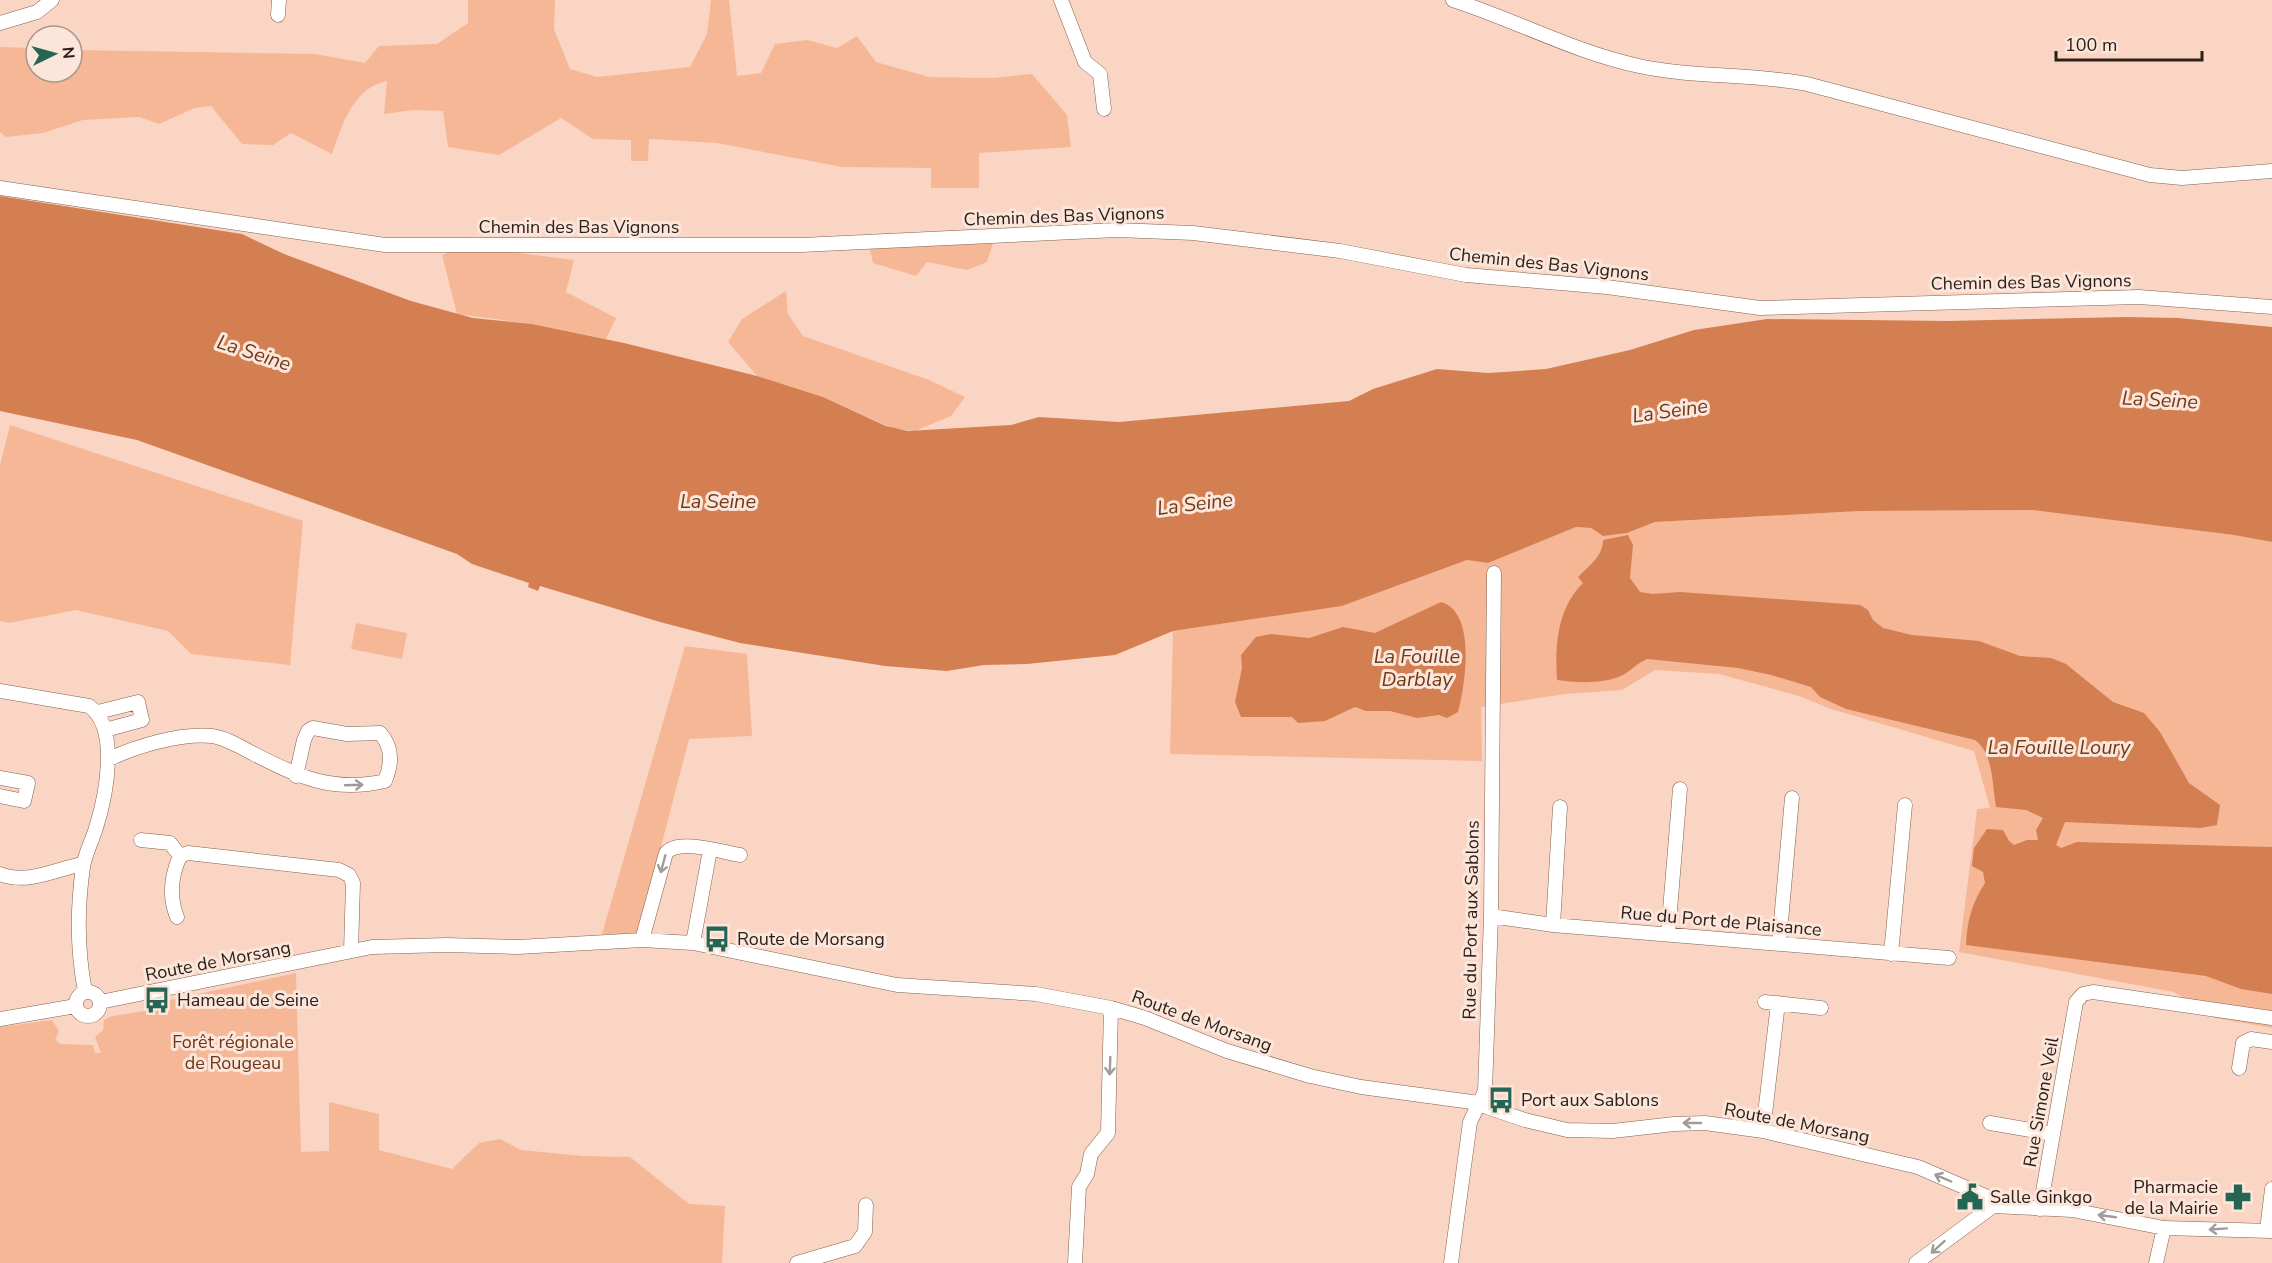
<svg xmlns="http://www.w3.org/2000/svg" width="2272" height="1263" viewBox="0 0 2272 1263" font-family="'Nunito Sans',sans-serif">
  <style>
    .green { fill: #f6b797 }
    .water { fill: #d37f51 }
    .lines { fill: none; stroke-linecap: round; stroke-linejoin: round }
    .minor-casing { stroke: #816151; stroke-width: 15 }
    .minor { stroke: #fff; stroke-width: 14 }
    .oneway { stroke: #a09b98 }
    .labels { text-anchor: middle; dominant-baseline: central; stroke-width: 6; stroke-linejoin: round; paint-order: stroke }
    .street-label { font-size: 18px; fill: #2d2019; stroke: #fce6db }
    .poi-label { font-size: 18px; fill: #2d2019; stroke: #fce6db; text-anchor: start }
    .park-label { font-size: 18px; fill: #6e3716; stroke: #fce6db }
    .water-label { font-size: 20px; font-style: italic; fill: #703918; stroke: #fce6db }
  </style>
  <rect width="100%" height="100%" fill="#fad5c3"/>
  <path class="green" d="M468,0H555L554,29L570,69L597,77L690,67L707,34L711,0H729L737,76L761,73L775,44L807,40L837,48L857,36L876,62L929,77L992,78L1032,74L1067,115L1071,147L979,153V188H931V168L842,167L717,143L649,139L648,161H631V140L593,139L561,118L499,155L448,147L443,111L413,110L384,114L387,81C353,88 342,125 332,154L291,133L273,145L242,144L211,106L195,108L159,124L139,117L83,120L43,133L6,137L0,132V47L36,48V72H72V50L315,54L365,63L379,46L437,44L468,23Z
    M994,240L987,262L967,270L927,262L916,276L873,263L869,246Z
    M465,246L574,260L566,292L616,318L606,339L532,324L457,314L442,255Z
    M786,291L788,314L803,336L929,380L965,397L951,416L915,431L892,428L823,397L757,376L728,342L742,319Z
    M10,425L303,521L290,665L191,654L168,631L76,610L9,623L0,621V465Z
    M2031,510L2234,535L2272,542V1028L2215,1018L2174,992L1959,952L1977,809L1990,808L1974,751L1831,709L1799,696L1719,674L1655,670L1622,690L1565,694L1481,707L1482,761L1170,754L1173,631L1342,606L1467,560L1488,563L1576,527L1591,528L1603,536L1627,533L1655,522L1860,511Z
    M356,623L407,633L402,659L351,649Z
    M685,646L747,654L752,736L689,739L638,935L602,934Z
    M296,973L301,1152L329,1151V1102L379,1114V1150L452,1169L479,1143L500,1139L521,1150L583,1156L630,1157L689,1204L725,1206L722,1263H0V1027L52,1020L59,1031L55,1040L61,1044L93,1045L95,1053H101L95,1037L103,1030L104,1020L112,1016L151,1010L156,1003Z"/>
  <path class="water" d="M0,196L242,234L284,254L411,301L473,318L532,324L624,343L757,376L823,397L886,426L908,431L1011,425L1039,417L1119,422L1349,401L1373,389L1437,369L1488,373L1546,369L1630,350L1694,330L1767,319L1948,321L2126,317L2178,318L2272,327V542L2234,535L2031,510L1860,511L1655,522L1627,533L1603,536L1591,528L1576,527L1488,563L1467,560L1342,606L1173,631L1115,655L1027,664L984,665L947,671L885,666L740,643L660,622L540,586L538,591L528,587L529,583L472,564L457,554L137,440L0,411Z
    M1628,535L1633,545L1630,578L1640,592L1653,594L1680,592L1860,605L1868,610L1873,620L1883,628L1912,635L1979,641L2020,656L2051,658L2066,664L2113,702L2144,713L2160,732L2189,783L2220,805L2217,825L2201,828L2065,822L2056,845L2061,848L2077,842L2272,847V994L2241,989L2206,976L1966,945C1967,921 1972,903 1985,883L1983,872L1972,866L1974,848L1987,829L2003,830L2009,841L2014,845L2027,840H2038L2036,830L2043,818L2026,810L1996,807C1992,785 1994,754 1975,740L1846,709L1820,697L1811,687L1771,675L1738,668L1647,659C1637,663 1632,670 1623,675C1606,684 1576,683 1557,680C1555,645 1557,609 1583,583L1578,577C1589,566 1603,556 1603,540Z
    M1441,602C1477,612 1465,686 1458,712L1447,718L1439,715L1417,718L1390,711H1366L1355,707L1325,721L1298,723L1292,717H1241L1235,702L1242,668L1241,655L1256,637L1271,634L1309,638L1343,627L1375,633Z"/>
  <g class="lines">
    <g class="minor-casing">
      <path id="minor" d="M1061,0L1085,62L1100,74L1104,109
        M1453,0C1515,20 1574,52 1639,66C1694,78 1752,73 1807,84L2150,175L2182,178L2272,171
        M278,15L279,0
        M0,23L37,12L52,0
        M0,188L385,245H801L1117,230L1193,233L1340,251L1466,275L1607,287L1760,308L2139,297L2272,307
        M0,691L89,706C120,728 106,796 96,828C92,841 85,854 83,867C77,909 77,950 85,991
        M98,712L138,702L142,720L105,730
        M109,759C137,746 180,733 212,736C226,738 241,747 254,754C299,777 333,793 385,781C392,764 393,747 380,733L347,734L313,728L308,731L304,740L296,776
        M0,778L28,783L24,801L0,796
        M141,840L170,843L180,856
        M0,874C29,885 55,869 83,864
        M1491,916L1553,925L1949,958
        M177,917C169,897 171,876 180,856L188,853L339,870L349,875L353,883L351,951
        M1553,925L1560,807
        M1668,934L1680,789
        M642,940L666,853C678,838 722,852 740,855
        M693,943L710,850
        M1779,944L1792,798
        M1891,954L1905,805
        M76 1004a12 12 0 1 1 24 0a12 12 0 1 1-24 0Z
        M100,1002L372,947L447,945L518,947L642,940L693,943L897,985L1036,994L1111,1008L1145,1018L1227,1051L1310,1076L1361,1087L1472,1102L1525,1120L1567,1130L1613,1131L1674,1124L1705,1123L1763,1131L1918,1167L1985,1196L1993,1206
        M1765,1002L1821,1008
        M0,1019L76,1006
        M2239,1068L2243,1043L2251,1039L2272,1042
        M1990,1123L2053,1134
        M1763,1131L1778,1003
        M1993,1206L2072,1210L2164,1228L2272,1231
        M2040,1209L2076,1002L2083,994L2093,992L2272,1018
        M2267,1230L2272,1189
        M797,1263L855,1246L865,1232L866,1205
        M1075,1263L1079,1187L1087,1174L1091,1154L1108,1133L1111,1008
        M1451,1263L1470,1122L1485,1091L1491,916L1494,573
        M1916,1263L1993,1206
        M2156,1263L2164,1228"/>
    </g>
    <use href="#minor" class="minor"/>
  </g>
  <defs><path id="oneway-shaft" d="M-6 0H5M1.5-3L5.5 0L1.5 3" fill="none" stroke-width="1.6" stroke-linecap="round" stroke-linejoin="round" transform="scale(1.5)"/></defs>
  <g class="oneway">
    <use href="#oneway-shaft" transform="translate(354 785) rotate(-2)"/>
    <use href="#oneway-shaft" transform="translate(663 864) rotate(105)"/>
    <use href="#oneway-shaft" transform="translate(1110 1066) rotate(92)"/>
    <use href="#oneway-shaft" transform="translate(1692 1123) rotate(180)"/>
    <use href="#oneway-shaft" transform="translate(1943 1178) rotate(-157)"/>
    <use href="#oneway-shaft" transform="translate(2107 1216) rotate(-172)"/>
    <use href="#oneway-shaft" transform="translate(2218 1229) rotate(176)"/>
    <use href="#oneway-shaft" transform="translate(1938 1247) rotate(138)"/>
  </g>
  <defs>
    <g id="bus-bare" transform="scale(2.07)"><path d="M-5-6H5V4H4V6H2V4H-2V6H-4V4H-5ZM-3.5-4V0h7V-4ZM-3.5 1.2v1.5H-2V1.2ZM2 1.2v1.5H3.5V1.2Z" fill="#246554" stroke="#fce6db" stroke-width="2.5" paint-order="stroke"/></g>
    <g id="civic-bare" transform="scale(2.07)"><path d="M-.6-6.5H3V-4.5H.6V-3L4-1V1h2V6H-6V1h2V-1L-.6-3ZM-1.2 2.5V6h2.4V2.5Z" fill="#246554" stroke="#fce6db" stroke-width="2.5" paint-order="stroke"/></g>
    <g id="pharmacy-bare" transform="scale(2.07)"><path d="M-2-6h4v4h4v4h-4v4h-4v-4h-4v-4h4Z" fill="#246554" stroke="#fce6db" stroke-width="2.5" paint-order="stroke"/></g>
  </defs>
  <g fill-rule="evenodd">
    <use href="#bus-bare" x="717" y="939"/>
    <use href="#bus-bare" x="157" y="1000"/>
    <use href="#bus-bare" x="1501" y="1100"/>
    <use href="#civic-bare" x="1970" y="1197"/>
    <use href="#pharmacy-bare" x="2238" y="1197"/>
  </g>
  <g class="labels">
    <g class="street-label">
      <text transform="translate(1064 216) rotate(-2)">Chemin des Bas Vignons</text>
      <text x="579" y="227">Chemin des Bas Vignons</text>
      <text transform="translate(1549 264) rotate(6)">Chemin des Bas Vignons</text>
      <text transform="translate(2031 282) rotate(-1)">Chemin des Bas Vignons</text>
      <text transform="translate(1471 920) rotate(-89)">Rue du Port aux Sablons</text>
      <text transform="translate(1721 921) rotate(5)">Rue du Port de Plaisance</text>
      <text transform="translate(218 961) rotate(-11)">Route de Morsang</text>
      <text transform="translate(1202 1021) rotate(20)">Route de Morsang</text>
      <text transform="translate(2041 1102) rotate(-80)">Rue Simone Veil</text>
      <text transform="translate(1797 1123) rotate(11)">Route de Morsang</text>
    </g>
    <g class="poi-label">
      <text x="737" y="939">Route de Morsang</text>
      <text x="177" y="1000">Hameau de Seine</text>
      <text x="1521" y="1100">Port aux Sablons</text>
      <text x="2218" y="1187" text-anchor="end">Pharmacie<tspan x="2218" dy="21">de la Mairie</tspan></text>
      <text x="1990" y="1197">Salle Ginkgo</text>
    </g>
    <g class="park-label">
      <text x="233" y="1042">Forêt régionale<tspan x="233" dy="21">de Rougeau</tspan></text>
    </g>
    <g class="water-label">
      <text transform="translate(254 353) rotate(18)">La Seine</text>
      <text transform="translate(2160 400) rotate(3)">La Seine</text>
      <text transform="translate(1670 411) rotate(-8)">La Seine</text>
      <text x="718" y="501">La Seine</text>
      <text transform="translate(1195 504) rotate(-7)">La Seine</text>
      <text x="1417" y="656">La Fouille<tspan x="1417" dy="23">Darblay</tspan></text>
      <text x="2059" y="747">La Fouille Loury</text>
    </g>
  </g>
  <g transform="translate(54 54) rotate(85)"><circle r="28" fill="#fce6db" stroke="#a9978d" stroke-width="1.5"/>
  <path d="M0-4.5L10 22L0 15L-10 22Z" fill="#246554"/>
  <text y="-9" font-size="16" font-weight="bold" text-anchor="middle" fill="#2d2019">N</text>
  </g>
  <path d="M2056 51v9h146v-9" fill="none" stroke="#2d2019" stroke-width="3"/>
  <text x="2065" y="51" font-size="18" fill="#2d2019" stroke="#fce6db" stroke-width="4.5" paint-order="stroke">100 m</text>
</svg>
